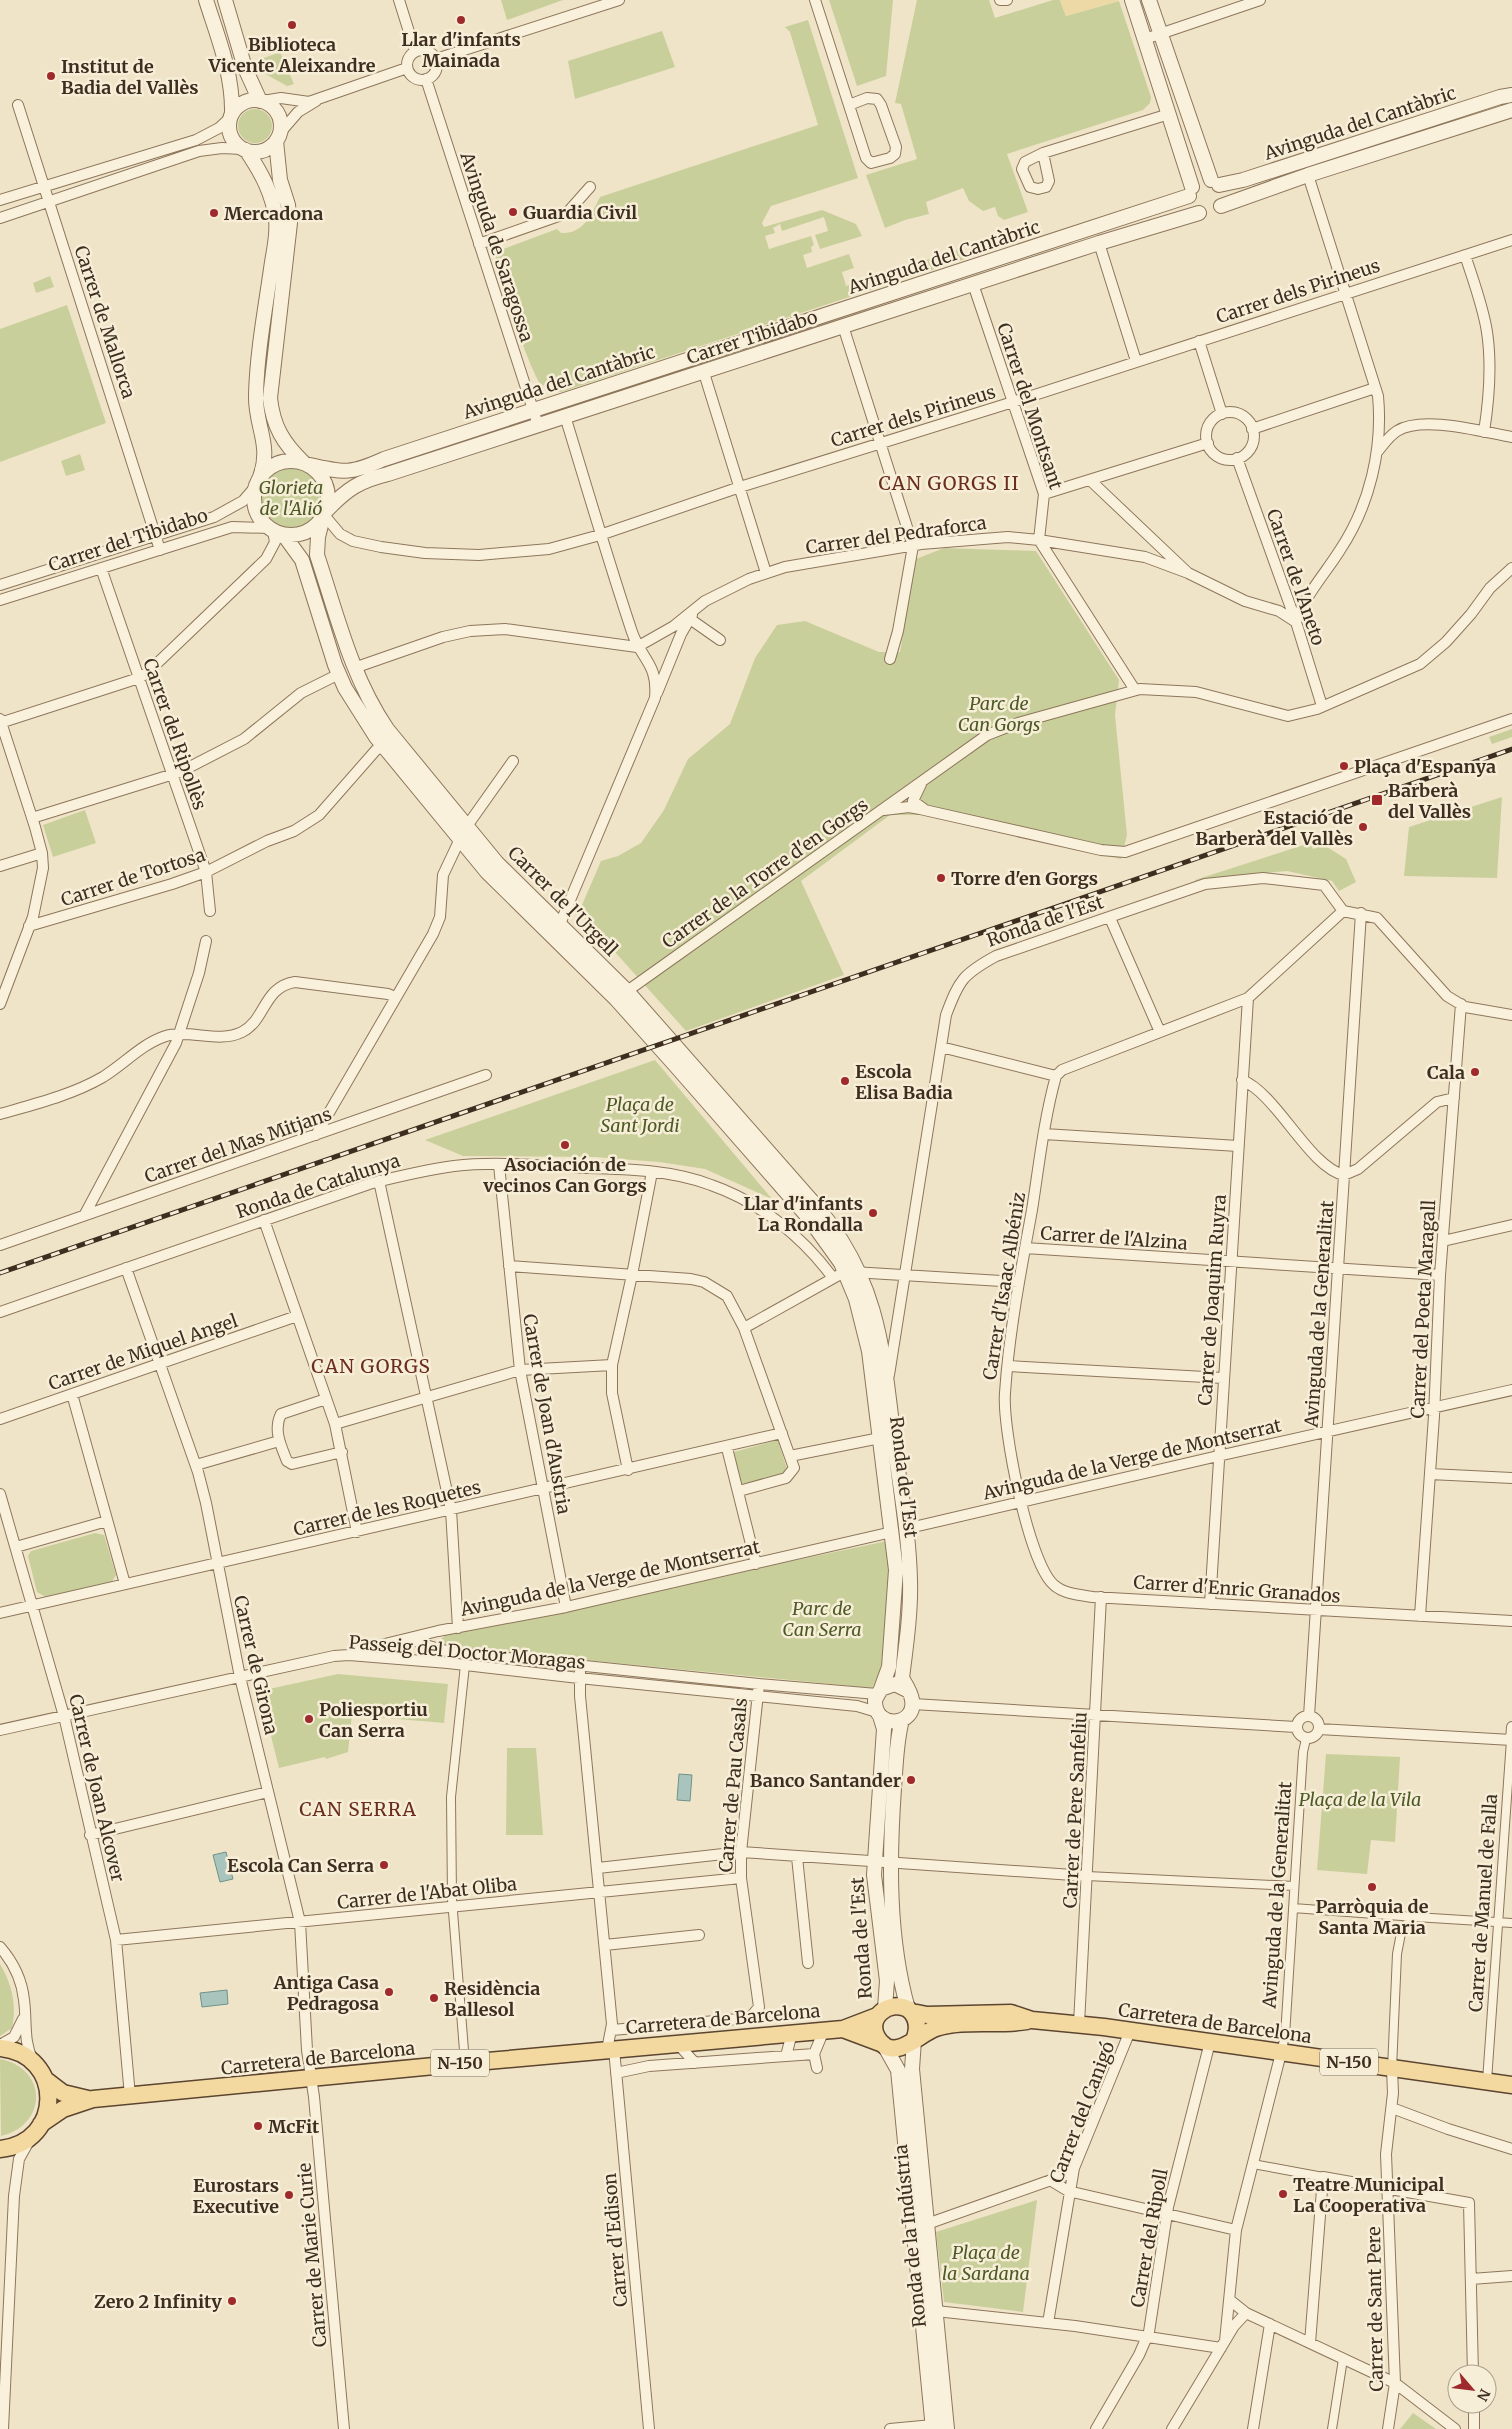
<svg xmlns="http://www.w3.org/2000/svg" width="1512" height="2429" viewBox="0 0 1512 2429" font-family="Merriweather,serif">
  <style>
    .green { fill: #c9cf9b }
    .sand { fill: #ecd9a5 }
    .water { fill: #a9c4bc; stroke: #6f938a }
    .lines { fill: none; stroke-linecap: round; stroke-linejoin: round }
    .pedestrian-casing { stroke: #8d765c; stroke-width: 10 }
    .minor-casing { stroke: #8d765c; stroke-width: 12 }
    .tertiary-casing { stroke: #8d765c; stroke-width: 16 }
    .primary-casing { stroke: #5b4430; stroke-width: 19 }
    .pedestrian { stroke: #faf1dc; stroke-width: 8 }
    .minor { stroke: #faf1dc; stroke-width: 10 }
    .tertiary { stroke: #faf1dc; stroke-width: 14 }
    .primary { stroke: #f3d9a0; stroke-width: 16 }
    .rail-casing { stroke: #3d2e20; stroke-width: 5 }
    .rail { stroke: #f7eed8; stroke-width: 3; stroke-dasharray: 9; stroke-linecap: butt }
    .poi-dot { fill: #9e2a2b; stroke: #f7eed8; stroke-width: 2 }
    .labels { text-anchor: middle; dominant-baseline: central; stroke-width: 5; stroke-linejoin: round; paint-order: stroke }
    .shield { fill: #f7eed8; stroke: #756857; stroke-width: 1 }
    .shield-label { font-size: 16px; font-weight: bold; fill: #3d2e20 }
    .poi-label { font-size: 18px; font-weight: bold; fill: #3d2e20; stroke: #f7eed8; text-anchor: start }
    .street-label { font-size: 18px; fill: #3d2e20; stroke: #f7eed8 }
    .park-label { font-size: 18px; font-style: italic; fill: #4d5a26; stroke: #f7eed8 }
    .neighbourhood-label { font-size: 19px; letter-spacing: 1px; fill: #6b2e1e; stroke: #f7eed8 }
  </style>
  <rect width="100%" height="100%" fill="#f0e4c8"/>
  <path class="green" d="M501,0H563L507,20Z
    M829,0H893L886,76L857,86Z
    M917,0H989L995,18L1053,0H1060L1066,16L1119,1L1151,97L1150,103L1143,110L1007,154L1028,212L1004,220L998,216L995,207L983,211L969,201L963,188L926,202L929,214L905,220L885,228L866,175L917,159L901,104L895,103Z
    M808,20L858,178L771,206L762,223L764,227L822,210L856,224L862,236L820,249L815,235L828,231L824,217L782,231L780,224L773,228L775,233L765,236L769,249L811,236L814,245L811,247L812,252L803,255L807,268L849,254L854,268L842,272L846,286L962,248L965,259L561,392C554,391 546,388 540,383C531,373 499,279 496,262C495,258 496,255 498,251L557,229L561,233C584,234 591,215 600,197L818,125L790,32L785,27Z
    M662,31L675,67L575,99L568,61Z
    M280,52L294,84L287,86L260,71L256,61Z
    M238 126a17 17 0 1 1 34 0a17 17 0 1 1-34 0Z
    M50,276L54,287L36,293L33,283Z
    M67,305L106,423L0,462V329Z
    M80,454L85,470L66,476L61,461Z
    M260 498a31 31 0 1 1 62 0a31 31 0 1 1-62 0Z
    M944,548L1036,551L1119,680L1115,715L1127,835L1121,859L924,815H890L801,881L844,975L686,1031L579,912L601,861L618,856L641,843L664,810L688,759L730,724L755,658L777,625L805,621L879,652H900L916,559Z
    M1512,729V737L1492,744L1489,737Z
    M1502,797L1497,878L1404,876L1409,827Z
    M85,810L96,843L53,857L43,825Z
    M1310,843L1313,849L1324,845L1346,859L1356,882L1339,891L1332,881L1287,871L1233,876L1196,884L1195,880Z
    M655,1060L772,1199L705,1169L659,1162L595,1157L463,1156L425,1140Z
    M778,1440L787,1469L782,1474L741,1484L734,1452Z
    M95,1533L104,1535L116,1575L111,1583L46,1597L37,1592L28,1556L31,1551Z
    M887,1541L890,1583L881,1671L872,1688L442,1646L441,1639L448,1633Z
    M338,1674L448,1684L444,1723L352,1715L348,1752L326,1759L325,1757L279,1768L262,1700L269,1689Z
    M507,1748H536L543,1835H506Z
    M1326,1754L1400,1757L1395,1842L1371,1840L1367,1874L1317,1870Z
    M0,1964C12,1984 17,2005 12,2028L0,2036Z
    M0,2059C48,2068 48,2125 1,2136Z
    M1037,2200L1023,2312L944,2302L936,2232Z
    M1413,2413L1436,2429H1400Z"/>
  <path class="sand" d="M1060,0H1118L1119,1L1066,16Z"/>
  <path class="water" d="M679,1774L692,1775L690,1801L677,1800Z
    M226,1852L233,1879L220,1882L213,1855Z
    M227,1990L228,2004L202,2007L200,1993Z"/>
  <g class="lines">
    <g class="pedestrian-casing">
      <path id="pedestrian" d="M1087,1876L1294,1886
        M1293,1908L1415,1917
        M1281,2053L1285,2036L1303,1752L1306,1739
        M465,2063L452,1899L451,1797L465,1665
        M1392,2069L1397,1954L1402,1928L1415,1917L1512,1923
        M1487,2081L1511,1740
        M1253,2164L1323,2177
        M1332,2429L1343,2359"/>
    </g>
    <g class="minor-casing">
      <path id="minor" d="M399,0L415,51
        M815,0L866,158L871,163L890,158L895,154L896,147L881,105L877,99L867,98L849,105
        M1000,0H1007
        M1145,39L1260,0
        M407 65a15 15 0 1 1 30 0a15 15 0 1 1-30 0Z
        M436,59L619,0
        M426,79L538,425
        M263,101L281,98L309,102L407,68
        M18,105L160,550
        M279,134L298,112L316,101
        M1043,153L1049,181L1046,187L1038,189L1030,187L1022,169L1025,162L1043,153L1169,114
        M0,200L196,140L219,128L230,118
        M0,218L199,151L222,148L243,149
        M1099,243L1136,361
        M479,244L567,213L590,187
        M1465,255C1473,280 1483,306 1487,332C1492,365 1489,400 1484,432
        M973,284L1044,494L1039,540
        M843,326L913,546L898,631L890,659
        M1199,341L1222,414
        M704,373L766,573
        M1206 436a24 24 0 1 1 48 0a24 24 0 1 1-48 0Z
        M1252,429L1375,388
        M1378,451C1383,445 1389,436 1397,431C1423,415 1482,432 1512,437
        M1237,458L1296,622L1322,706
        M1090,480L1188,573L1245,601L1279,611L1296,622
        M1044,494L1208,443
        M324,515L340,534L353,541L381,547L425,553L479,555L549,549L600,535L740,487L1013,402L1512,240
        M1039,540L1135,690
        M101,568L206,872L210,911
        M0,585L214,517L243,501L256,486
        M0,600L232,527L270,528
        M690,619L720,640
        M1296,622C1305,595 1325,574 1340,550C1370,505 1383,448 1378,396L1308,175
        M354,668L443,637L470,631L505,629L637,647L674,626L705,601L749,579L785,567L921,544L1008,537L1039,540L1145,557L1188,573
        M657,693L681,634L692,615
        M0,719L35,827L42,853L43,868L33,917L0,1004
        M0,723L139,678L147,673L266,559L275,542L273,531
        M921,784L913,801L924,809
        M884,810L909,807L920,809L1101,850L1125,852L1512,719
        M32,818L180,772L244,739L301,693L339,674
        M467,826L513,761
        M0,866L42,853
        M1343,911L1377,918L1447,996L1465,1007L1512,1015
        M1110,918L1160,1032
        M560,924L655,698C658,663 642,661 632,632C608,560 587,488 565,416
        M29,926L172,884L206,872L267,841L294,831L319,815L376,750L384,746
        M623,994L987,735L1018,723L1140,689L1196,692L1288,716L1317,709L1420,664L1446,642L1471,614L1490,588L1512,568
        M941,1047L1056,1076
        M1056,1076C1044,1119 1039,1165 1032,1210C1021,1270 1009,1332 1005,1393C1002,1428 1029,1564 1054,1585C1064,1594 1080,1595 1093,1597L1512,1621
        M1056,1076L1062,1070L1248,998L1343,911
        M1242,1080C1277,1094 1309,1167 1344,1175L1358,1169L1437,1102L1454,1098
        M0,1114C35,1104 72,1095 103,1077C124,1064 141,1045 163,1037C188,1028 218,1044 242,1032C266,1020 263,987 295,982L388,994L395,997
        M1044,1134L1238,1146
        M316,1135L433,934L440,917L443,875L460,839
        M499,1165L520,1370L566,1607
        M379,1181L451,1510L458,1628
        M85,1214L176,1043L199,973L206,941
        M264,1220L335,1424L357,1532
        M1443,1241L1512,1225
        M0,1245L486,1075
        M1025,1248L1440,1275
        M509,1266L691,1279L704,1282L727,1296L744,1328L794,1468L786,1478L739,1491
        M126,1268L198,1472L206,1503L240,1677L300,1922L307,2050L314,2097L344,2429
        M853,1272L1019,1282
        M0,1312L372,1183C400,1176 426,1170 454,1166C498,1161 543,1166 587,1168C628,1169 672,1170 711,1185C760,1202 803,1237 833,1278
        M744,1328L839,1275
        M1008,1366L1223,1378
        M889,1375L946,1015C959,980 963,974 996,956L1205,884L1263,878L1324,885L1343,911
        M72,1394L125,1584
        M326,1399L281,1414C273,1430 281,1446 287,1461L292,1464L342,1452
        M0,1419L297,1316
        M335,1424L520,1370L612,1365
        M727,1448L756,1564
        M790,1456L880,1438
        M196,1465L279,1441
        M628,1470L612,1393V1365L632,1275L652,1172
        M1430,1474L1512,1478
        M0,1494L64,1716L116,1940L130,2096
        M905,1529L1218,1456L1512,1390
        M16,1547L107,1521
        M1210,1604L1248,998
        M0,1613L782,1433
        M1420,1616L1434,1416L1440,1275L1461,1004
        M410,1638L422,1644L450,1652L759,1684L877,1694
        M352,1652L438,1631L566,1607L892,1532
        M580,1672V1696L612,2024L607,2050
        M913,1704L1296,1727
        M1297 1727a11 11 0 1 1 22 0a11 11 0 1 1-22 0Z
        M1309,1716L1361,913
        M1319,1729L1512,1740
        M0,1730L334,1656L349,1655L448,1663L579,1678L857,1706L877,1712
        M1511,1740L1512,1727
        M90,1835L268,1792
        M797,1857L808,1963
        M598,1868L741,1852L1087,1876
        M116,1940L741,1878
        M605,1945L699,1935
        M0,1947C13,1962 22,1980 24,2000C27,2021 23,2041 33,2061
        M1079,2024L1101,1597
        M612,2030L750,2018L759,2007L741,1878V1852L759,1684
        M677,2043L695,2063
        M0,2045L14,2037L23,2019
        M614,2049L649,2429
        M786,2056L792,2033
        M817,2068L814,2054L824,2030
        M616,2073L649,2066L814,2054
        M1392,2108L1448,2129L1512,2149
        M1050,2180L1068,2191L1236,2230
        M927,2224L1068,2174L1074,2168
        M1471,2279L1512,2276
        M936,2311L1075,2326L1221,2348
        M1246,2313L1395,2383L1455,2429
        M1048,2323L1074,2168L1130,2031
        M1225,2341L1236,2230L1281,2053
        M1310,2343L1323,2177L1469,2203L1473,2374
        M1474,2404V2429
        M3,2429L14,2196L19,2159L29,2141
        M890,2429L933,2425
        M1096,2429L1139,2355L1149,2332L1168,2207L1210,2042
        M1172,2429L1234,2326L1246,2313L1231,2301
        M1253,2429L1270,2324
        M1388,2429L1395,2383L1386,2154L1393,2093L1392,2069"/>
    </g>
    <g class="tertiary-casing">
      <path id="tertiary" d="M206,0C218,38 233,74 232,114
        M225,0L245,68L260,101
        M1132,0L1192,187
        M1149,0L1211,180
        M229 126a26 26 0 1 1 52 0a26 26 0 1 1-52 0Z
        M276,141L280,180L288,205L290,223L270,398C273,426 283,443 303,462
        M246,150C261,172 273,194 276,220C278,236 273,253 271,269C265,311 257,353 256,395C255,426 272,445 260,477
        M1219,185L1243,180L1500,97L1512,95
        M1221,206L1308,175L1512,110
        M254 498a37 37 0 1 1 74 0a37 37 0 1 1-74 0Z
        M310,465C345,473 351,474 384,459L1189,196
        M326,511C347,489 359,481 388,474L1099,243L1199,213
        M323,517L318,537L317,555C337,615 351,676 387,729L497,863L627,991L818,1208C879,1282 883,1350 894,1441C900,1487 909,1533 910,1580C911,1612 906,1646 902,1678C906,1685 911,1692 912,1700C917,1726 874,1731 875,1700L881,1689L895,1684L909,1691
        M278,533L286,538L302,560L335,665L345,688L376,737L487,872L616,999L675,1065L808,1217L841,1263L856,1299L869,1351L896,1570L889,1667L881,1689
        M880,1716L884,1729L874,1875L887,1981L885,2008
        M902,1720C896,1742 896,1765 894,1788C889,1861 888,1938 908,2009
        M914,2040L912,2069L947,2429
        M884,2045L898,2070L933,2429"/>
    </g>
    <g class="primary-casing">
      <path id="primary" d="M912,2012L927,2015L1011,2013L1032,2020L1104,2027L1512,2085
        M843,2029L883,2044
        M914,2040C919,2028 918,2017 908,2009C890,1999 866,2017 877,2037C893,2065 918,2034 936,2028C963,2019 998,2026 1027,2021
        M0,2048C65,2054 64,2143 0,2149
        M46,2080L63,2093L88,2099
        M41,2124L63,2109L93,2099L465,2063L843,2029L877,2016"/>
    </g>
    <use href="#pedestrian" class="pedestrian"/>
    <use href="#minor" class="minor"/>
    <use href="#tertiary" class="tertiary"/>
    <use href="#primary" class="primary"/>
    <g class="rail-casing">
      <path id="rail" d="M0,1273L1512,749"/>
    </g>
    <use href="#rail" class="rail"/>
  </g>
  <g class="poi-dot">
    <circle cx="461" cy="20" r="5"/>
    <circle cx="292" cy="25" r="5"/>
    <circle cx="51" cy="76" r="5"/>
    <circle cx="513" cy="212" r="5"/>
    <circle cx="214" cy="213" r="5"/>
    <circle cx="1344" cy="766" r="5"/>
    <rect x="1371" y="794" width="12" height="12" rx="2.5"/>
    <circle cx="1363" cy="827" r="5"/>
    <circle cx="941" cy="878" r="5"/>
    <circle cx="1475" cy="1072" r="5"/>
    <circle cx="845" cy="1081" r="5"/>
    <circle cx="565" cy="1145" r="5"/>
    <circle cx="873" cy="1213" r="5"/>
    <circle cx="309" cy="1719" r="5"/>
    <circle cx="911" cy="1780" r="5"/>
    <circle cx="384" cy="1865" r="5"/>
    <circle cx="1372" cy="1887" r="5"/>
    <circle cx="389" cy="1992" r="5"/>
    <circle cx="434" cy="1998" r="5"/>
    <circle cx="258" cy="2126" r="5"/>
    <circle cx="1283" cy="2194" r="5"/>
    <circle cx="289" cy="2195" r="5"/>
    <circle cx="232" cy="2301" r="5"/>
  </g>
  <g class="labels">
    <g class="shield">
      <rect x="1320" y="2048.5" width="58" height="27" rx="4"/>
      <rect x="431" y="2049.5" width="58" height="27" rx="4"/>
    </g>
    <g class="shield-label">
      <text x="1349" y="2062">N-150</text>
      <text x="460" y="2063">N-150</text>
    </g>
    <g class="poi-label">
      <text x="461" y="39" text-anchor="middle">Llar d'infants<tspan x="461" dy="21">Mainada</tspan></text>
      <text x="292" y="44" text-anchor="middle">Biblioteca<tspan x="292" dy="21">Vicente Aleixandre</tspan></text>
      <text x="61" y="66">Institut de<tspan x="61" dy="21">Badia del Vallès</tspan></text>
      <text x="523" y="212">Guardia Civil</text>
      <text x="224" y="213">Mercadona</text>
      <text x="1354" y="766">Plaça d'Espanya</text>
      <text x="1388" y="790">Barberà<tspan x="1388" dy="21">del Vallès</tspan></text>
      <text x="1353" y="817" text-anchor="end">Estació de<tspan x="1353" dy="21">Barberà del Vallès</tspan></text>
      <text x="951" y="878">Torre d'en Gorgs</text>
      <text x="855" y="1071">Escola<tspan x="855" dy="21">Elisa Badia</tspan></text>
      <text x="1465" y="1072" text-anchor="end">Cala</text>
      <text x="565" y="1164" text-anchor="middle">Asociación de<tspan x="565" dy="21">vecinos Can Gorgs</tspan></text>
      <text x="863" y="1203" text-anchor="end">Llar d'infants<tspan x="863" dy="21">La Rondalla</tspan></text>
      <text x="319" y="1709">Poliesportiu<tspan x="319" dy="21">Can Serra</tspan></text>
      <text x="901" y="1780" text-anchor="end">Banco Santander</text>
      <text x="374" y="1865" text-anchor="end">Escola Can Serra</text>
      <text x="1372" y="1906" text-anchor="middle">Parròquia de<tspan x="1372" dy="21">Santa Maria</tspan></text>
      <text x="379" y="1982" text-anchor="end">Antiga Casa<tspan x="379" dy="21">Pedragosa</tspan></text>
      <text x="444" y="1988">Residència<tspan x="444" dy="21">Ballesol</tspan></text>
      <text x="268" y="2126">McFit</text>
      <text x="1293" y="2184">Teatre Municipal<tspan x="1293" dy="21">La Cooperativa</tspan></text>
      <text x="279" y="2185" text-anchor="end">Eurostars<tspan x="279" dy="21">Executive</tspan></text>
      <text x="222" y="2301" text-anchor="end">Zero 2 Infinity</text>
    </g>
    <g class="street-label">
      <text transform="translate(1360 123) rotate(-18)">Avinguda del Cantàbric</text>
      <text transform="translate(497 247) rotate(72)">Avinguda de Saragossa</text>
      <text transform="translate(944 257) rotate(-18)">Avinguda del Cantàbric</text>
      <text transform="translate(1298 291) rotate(-18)">Carrer dels Pirineus</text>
      <text transform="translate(105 322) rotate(72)">Carrer de Mallorca</text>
      <text transform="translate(752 337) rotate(-18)">Carrer Tibidabo</text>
      <text transform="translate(559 382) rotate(-18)">Avinguda del Cantàbric</text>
      <text transform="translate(1030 406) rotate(72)">Carrer del Montsant</text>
      <text transform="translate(913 416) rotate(-17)">Carrer dels Pirineus</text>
      <text transform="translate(896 535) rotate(-8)">Carrer del Pedraforca</text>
      <text transform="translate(128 540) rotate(-18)">Carrer del Tibidabo</text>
      <text transform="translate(1296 577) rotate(71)">Carrer de l'Aneto</text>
      <text transform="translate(175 734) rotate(71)">Carrer del Ripollès</text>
      <text transform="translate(765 873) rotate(-35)">Carrer de la Torre d'en Gorgs</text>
      <text transform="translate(133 877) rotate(-18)">Carrer de Tortosa</text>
      <text transform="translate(563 901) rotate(45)">Carrer de l'Urgell</text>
      <text transform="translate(1045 921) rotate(-19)">Ronda de l'Est</text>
      <text transform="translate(238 1145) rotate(-19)">Carrer del Mas Mitjans</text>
      <text transform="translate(318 1186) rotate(-18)">Ronda de Catalunya</text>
      <text transform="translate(1114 1238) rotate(4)">Carrer de l'Alzina</text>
      <text transform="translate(1004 1286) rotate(-81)">Carrer d'Isaac Albéniz</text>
      <text transform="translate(1212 1300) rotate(-86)">Carrer de Joaquim Ruyra</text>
      <text transform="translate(1423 1309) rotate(-87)">Carrer del Poeta Maragall</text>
      <text transform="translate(1319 1314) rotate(-86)">Avinguda de la Generalitat</text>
      <text transform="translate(143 1352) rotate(-19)">Carrer de Miquel Angel</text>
      <text transform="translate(547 1414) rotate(80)">Carrer de Joan d'Austria</text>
      <text transform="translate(1132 1459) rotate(-13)">Avinguda de la Verge de Montserrat</text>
      <text transform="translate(904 1477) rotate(83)">Ronda de l'Est</text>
      <text transform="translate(387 1508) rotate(-13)">Carrer de les Roquetes</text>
      <text transform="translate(610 1578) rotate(-12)">Avinguda de la Verge de Montserrat</text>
      <text transform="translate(1237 1589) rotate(4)">Carrer d'Enric Granados</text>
      <text transform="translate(467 1652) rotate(5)">Passeig del Doctor Moragas</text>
      <text transform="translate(256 1665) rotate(77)">Carrer de Girona</text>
      <text transform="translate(733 1785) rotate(-85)">Carrer de Pau Casals</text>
      <text transform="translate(97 1788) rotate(77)">Carrer de Joan Alcover</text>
      <text transform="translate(1075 1810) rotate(-87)">Carrer de Pere Sanfeliu</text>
      <text transform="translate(427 1893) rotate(-6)">Carrer de l'Abat Oliba</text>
      <text transform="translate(1277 1895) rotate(-86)">Avinguda de la Generalitat</text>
      <text transform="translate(1483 1903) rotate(-86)">Carrer de Manuel de Falla</text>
      <text transform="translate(861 1938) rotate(-94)">Ronda de l'Est</text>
      <text transform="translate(723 2019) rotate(-5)">Carretera de Barcelona</text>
      <text transform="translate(1215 2023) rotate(8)">Carretera de Barcelona</text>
      <text transform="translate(318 2058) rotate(-6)">Carretera de Barcelona</text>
      <text transform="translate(1082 2112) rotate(-69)">Carrer del Canigó</text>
      <text transform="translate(910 2236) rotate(-96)">Ronda de la Indústria</text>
      <text transform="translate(1149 2238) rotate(-80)">Carrer del Ripoll</text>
      <text transform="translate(615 2240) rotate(-95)">Carrer d'Edison</text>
      <text transform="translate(312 2255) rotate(-95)">Carrer de Marie Curie</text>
      <text transform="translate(1375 2309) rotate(-91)">Carrer de Sant Pere</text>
    </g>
    <g class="park-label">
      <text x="291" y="487">Glorieta<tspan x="291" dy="21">de l'Alió</tspan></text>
      <text x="999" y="703">Parc de<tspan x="999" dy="21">Can Gorgs</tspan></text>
      <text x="640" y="1104">Plaça de<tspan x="640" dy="21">Sant Jordi</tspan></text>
      <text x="822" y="1608">Parc de<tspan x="822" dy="21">Can Serra</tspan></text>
      <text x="1360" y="1799">Plaça de la Vila</text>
      <text x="986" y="2252">Plaça de<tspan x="986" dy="21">la Sardana</tspan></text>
    </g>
    <g class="neighbourhood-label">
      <text x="949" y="483">CAN GORGS II</text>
      <text x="371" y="1366">CAN GORGS</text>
      <text x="358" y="1809">CAN SERRA</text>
    </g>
  </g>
  <g transform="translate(1472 2389) rotate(118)"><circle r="24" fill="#f7eed8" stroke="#ada18e"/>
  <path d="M0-4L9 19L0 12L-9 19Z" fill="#9e2a2b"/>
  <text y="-8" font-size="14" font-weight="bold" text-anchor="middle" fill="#3d2e20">N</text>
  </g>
</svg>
